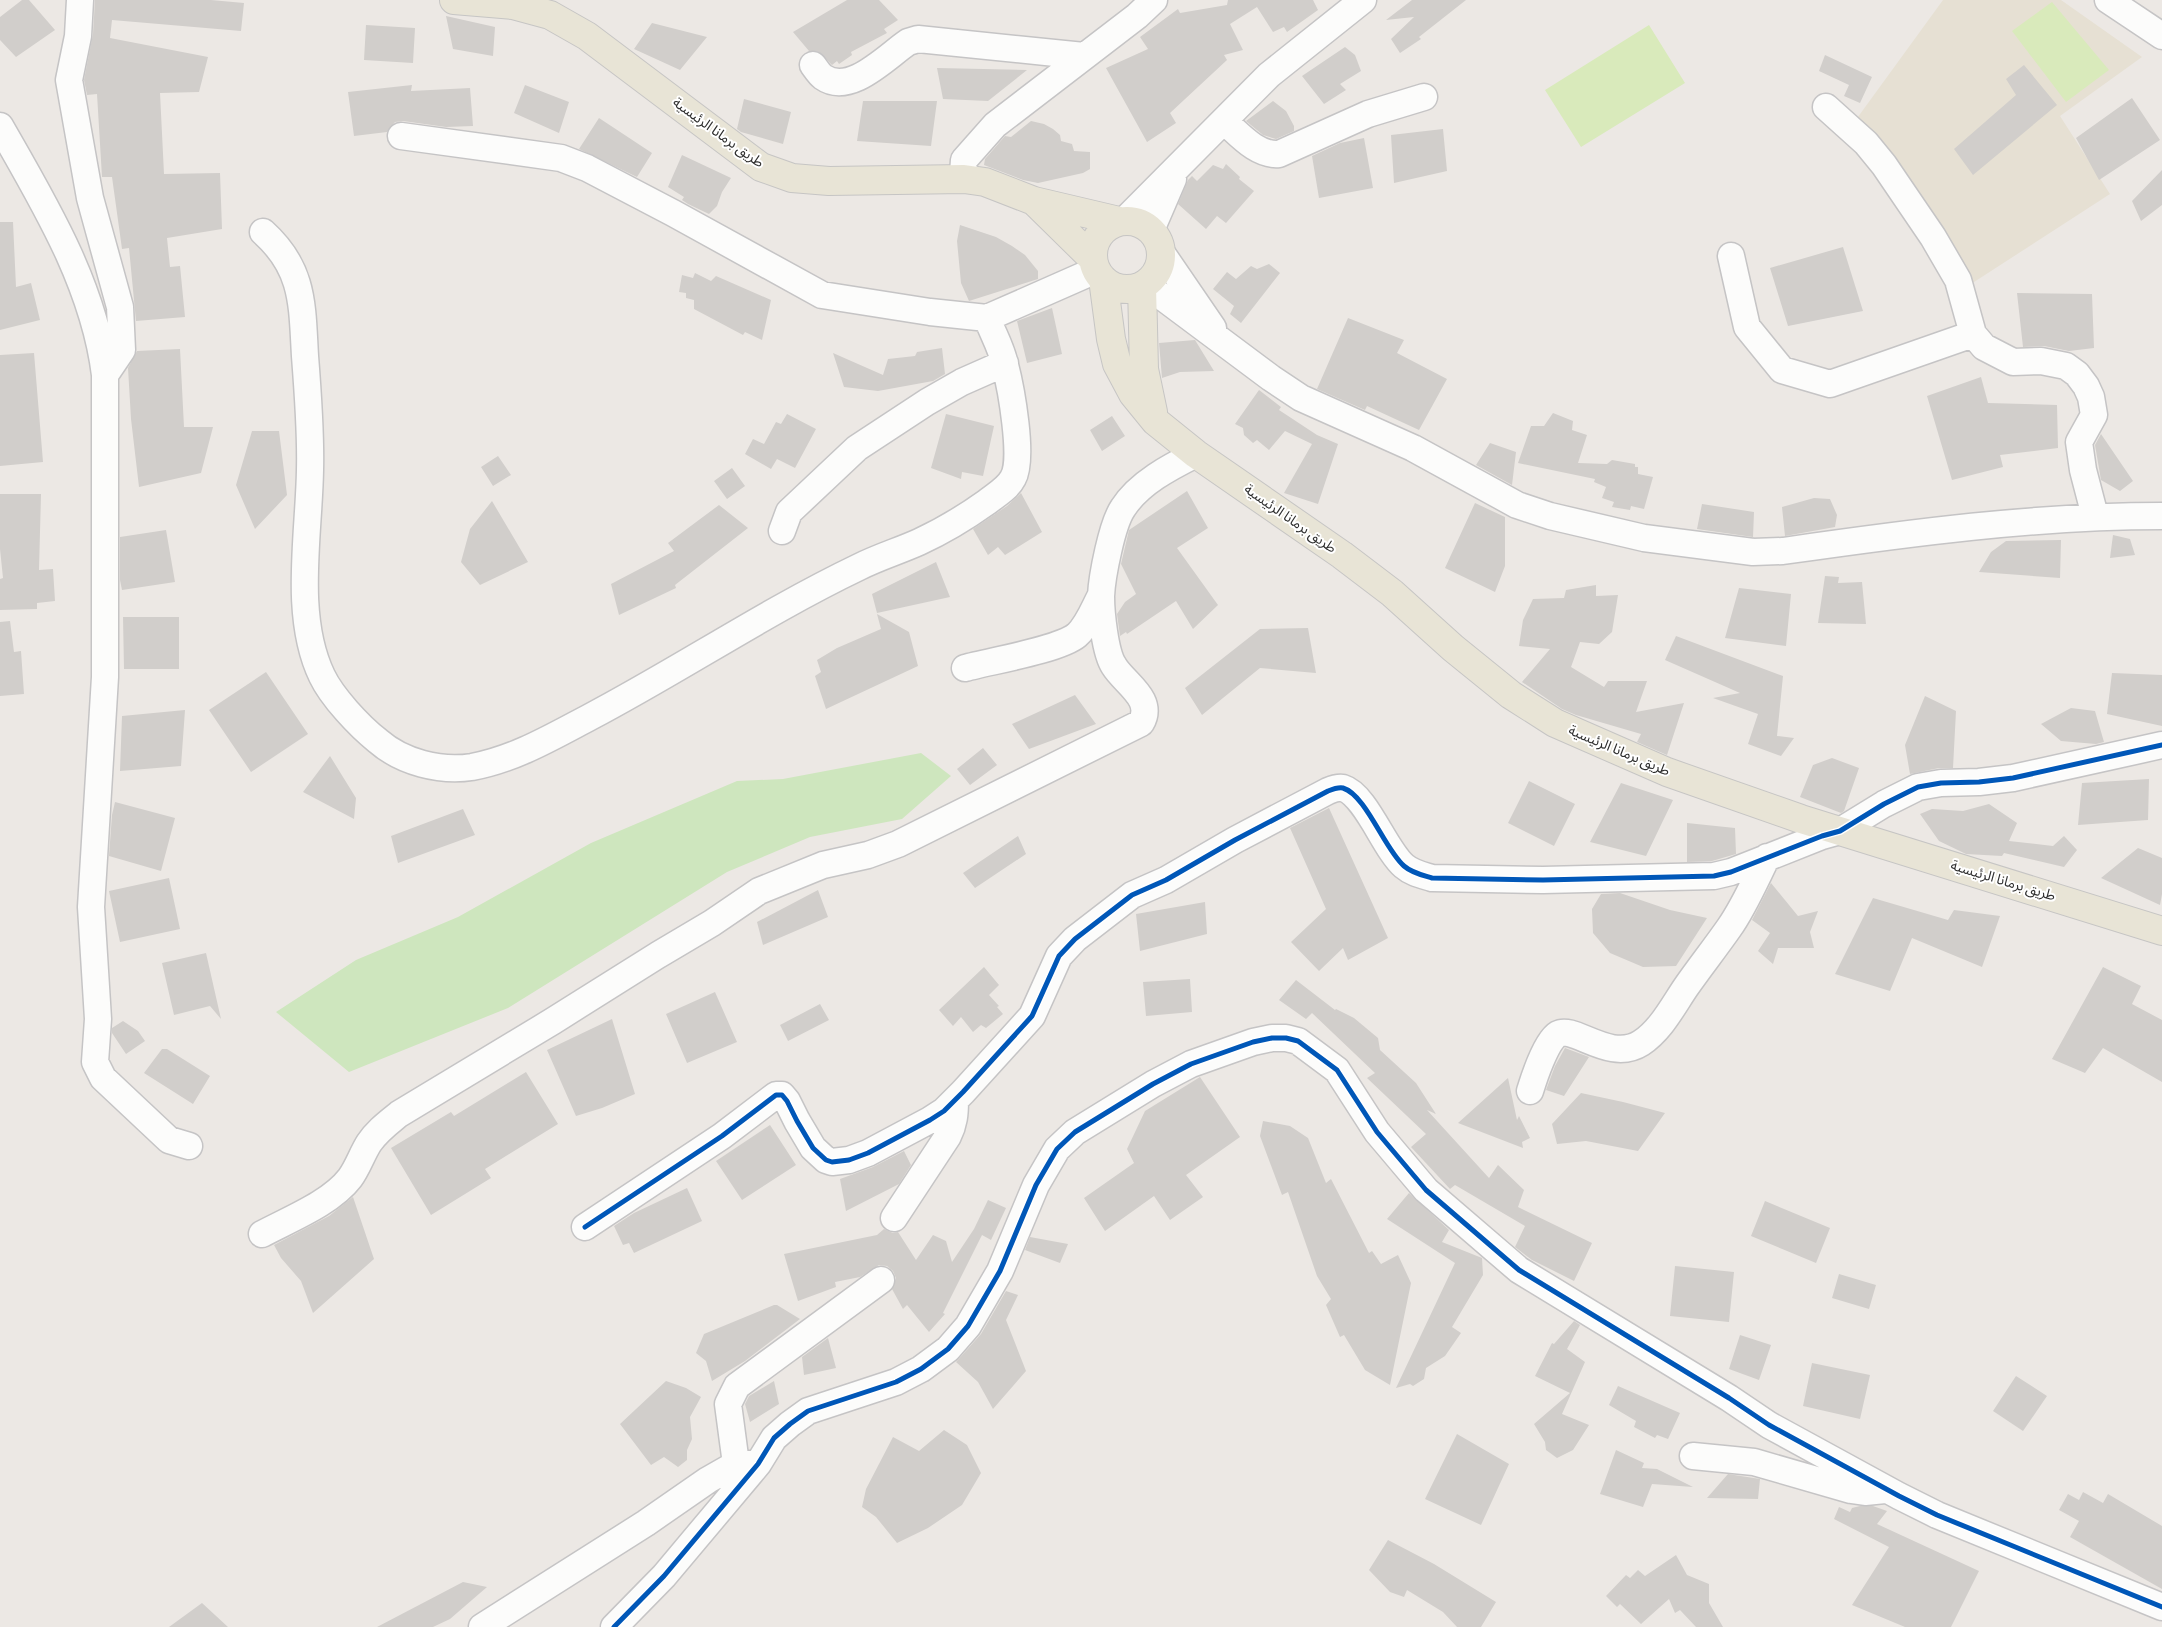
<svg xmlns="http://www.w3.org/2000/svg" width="2162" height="1627" viewBox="0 0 2162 1627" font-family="'Source Sans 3','Noto Sans Arabic',sans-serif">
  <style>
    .education { fill: #e6e0d3 }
    .green { fill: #cee6be }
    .pitch { fill: #d9eabb }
    .building { fill: #d1cecb }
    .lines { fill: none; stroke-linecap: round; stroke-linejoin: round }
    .minor-casing { stroke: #c5c4c5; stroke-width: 29 }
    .major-casing { stroke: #c6c5c4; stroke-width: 30 }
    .minor { stroke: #fcfcfb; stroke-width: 26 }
    .major { stroke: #e8e4d6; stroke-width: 28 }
    .cycleway-casing { stroke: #fff; stroke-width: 8 }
    .cycleway { stroke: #0057b8; stroke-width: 5 }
    .labels { text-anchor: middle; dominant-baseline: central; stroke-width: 4; stroke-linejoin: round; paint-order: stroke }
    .street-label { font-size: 14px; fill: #2e2e2e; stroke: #fff }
  </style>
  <rect width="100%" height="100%" fill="#ece8e4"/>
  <path class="education" d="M1943,0H2061L2142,57L2060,116L2110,194L1971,284L1855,121Z"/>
  <path class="green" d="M921,753L951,776L902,819L810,837L727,872L508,1008L349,1072L276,1012L356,960L458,917L591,843L737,781L783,779Z"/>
  <path class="pitch" d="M2052,2L2109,70L2066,102L2012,31Z
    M1649,25L1685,83L1581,147L1545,90Z"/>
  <path class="building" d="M22,0H29L55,30L16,57L0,40V17Z
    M95,0H211L244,3L241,31L112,20L110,38L208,57L199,92L160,93L164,174L220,173L222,229L167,238L170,267L180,266L185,317L136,321L129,248L122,249L112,177H102L97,94L87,95L84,80L93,34Z
    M847,0H879L898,20L884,29L887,33L851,52L852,55L839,64L837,61L832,65L819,52L809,51L793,32Z
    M1228,0H1313L1318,10L1287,32L1284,27L1273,32L1257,7L1230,24L1243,50L1224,55L1227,60L1170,113L1176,123L1147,142L1106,68L1148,49L1140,37L1178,9L1180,13L1227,5Z
    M1412,0H1466L1419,37L1421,39L1400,53L1391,39L1414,17L1386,20Z
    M446,16L495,27L493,56L453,49Z
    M652,23L707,37L680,70L634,49Z
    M366,25L415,28L413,63L364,60Z
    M1345,47L1355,55L1361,71L1340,84L1346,90L1324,104L1302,76Z
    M1825,55L1872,77L1860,103L1844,96L1849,85L1819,71Z
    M2024,65L2057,105L1973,175L1954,149L2016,95L2006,79Z
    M937,68L1027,70L988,101L943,99Z
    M412,85L411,91L470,88L473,126L446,127L403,121L395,122L387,132L354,136L348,92Z
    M525,85L569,102L559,133L514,113Z
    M2132,98L2160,140L2099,180L2076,138Z
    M744,99L791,112L783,144L741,132L737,129Z
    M863,101H937L931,146L857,141Z
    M1273,101L1286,111L1294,126V131L1276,139L1263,135L1246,121Z
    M599,118L652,153L637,177L579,149Z
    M1031,121L1044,124L1053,129L1060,135L1061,141L1072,144L1074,151L1090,152V169L1083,173L1038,183L1023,180L984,165L985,159L1005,136L1011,137Z
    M1443,129L1447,171L1394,183L1391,135Z
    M1364,138L1373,188L1319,198L1312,156L1340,143Z
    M682,155L731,178L722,192L717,206L709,214L688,204L682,200L684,197L668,187Z
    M1226,164L1240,177L1239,179L1254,191L1226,223L1217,216L1206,229L1178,204L1188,180L1192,176L1197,181L1213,165L1223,169Z
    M2162,170V205L2141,221L2132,201Z
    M0,222H13L16,287L31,283L40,320L0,330Z
    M960,225L996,237L1012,246L1025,255L1038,271V279L969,301L961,283L957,241Z
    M1843,247L1863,311L1788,326L1770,268Z
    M1269,264L1280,273L1241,323L1230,314L1234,306L1213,289L1227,272L1236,279L1251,266L1257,269Z
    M695,273L711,281L716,276L771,300L762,340L745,332L743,335L694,309V300L686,298V293L679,292L682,275L693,278Z
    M2017,293L2092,294L2094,348L2069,351L2044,346L2023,347Z
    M1052,308L1062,354L1027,363L1017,321Z
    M1348,318L1404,340L1397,353L1447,379L1419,430L1367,406L1365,410L1317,389Z
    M1195,340L1214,371L1180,372L1162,378L1159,343Z
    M942,348L945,374L933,381L878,391L844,387L833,353L883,375L888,359L915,356L917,352Z
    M180,349L184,427H213L201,473L139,487L131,419L128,368L137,351Z
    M34,353L43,462L0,466V355Z
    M1981,377L1988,403L2057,405L2058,448L2000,455L2003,467L1952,480L1927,396Z
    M1259,390L1281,407L1279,410L1317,435L1338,444L1318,504L1284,493L1312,444L1285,431L1269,450L1257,440L1253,443L1244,435L1243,428L1235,424Z
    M1553,413L1573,421L1572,430L1587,435L1578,463L1607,464L1612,460L1635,464V467H1638V474L1653,477L1644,509L1631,506L1630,510L1612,507L1614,502L1602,498L1606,487L1594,482L1595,479L1518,463L1531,426H1544Z
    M787,414L816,429L795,468L777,459L771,469L745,454L753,439L764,444L776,422L781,424Z
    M946,414L994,426L983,476L962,472L961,479L931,468Z
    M1112,416L1125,436L1102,451L1090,430Z
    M252,431H279L287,495L255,529L236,485Z
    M2101,434L2133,481L2120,491L2101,480L2095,445Z
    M1490,443L1516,452L1512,485L1476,465Z
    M498,456L511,475L493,486L481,467Z
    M732,468L745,486L727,499L714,481Z
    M1187,491L1208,528L1177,548L1218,605L1193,629L1176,601L1127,634L1126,632L1120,636L1117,614L1125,602L1136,594L1121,564L1129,530Z
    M1021,493L1042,532L1005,555L998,547L988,555L973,529L1007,506Z
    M0,494H41L39,570L53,569L55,601L37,603V609L0,610V579L3,578L0,549Z
    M1814,498L1830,499L1837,515L1835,527L1785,536L1782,507Z
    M492,501L528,562L480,585L461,562L470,529Z
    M1475,503L1505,517V566L1495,592L1445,568Z
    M1702,504L1754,512L1753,537L1697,529Z
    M719,505L748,528L675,585L676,588L619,615L611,584L674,551L668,543Z
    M166,530L175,582L122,590L120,580V537Z
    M2113,535L2130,539L2135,555L2110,558Z
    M2061,540L2060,578L1979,572L1991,552L2006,541Z
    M936,562L950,597L877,613L872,594Z
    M1825,576L1839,577L1838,583L1862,582L1866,624L1818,623Z
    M1596,585V596L1618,595L1612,632L1599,644L1580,642L1571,667L1604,687L1608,681H1647L1636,712L1684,703L1667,755L1637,742L1641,734L1576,715L1562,709L1522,682L1550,649L1519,646L1523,620L1533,599L1564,598L1566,590Z
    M1739,588L1791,594L1786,646L1725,638Z
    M877,614L909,632L918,666L826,709L815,676L821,672L817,660L837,648L881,629Z
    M123,617H179V669H124Z
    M10,621L14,652L21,651L24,694L0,696V622Z
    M1308,628L1316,673L1260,668L1202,715L1185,688L1260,629Z
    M1676,636L1783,676L1777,736L1794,738L1781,756L1748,744L1758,714L1713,698L1740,693L1665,660Z
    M266,672L308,734L251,772L209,710Z
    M2112,673L2162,675V726L2107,714Z
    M1075,695L1096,724L1029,749L1012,724Z
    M1925,696L1956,711L1953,768H1939L1910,774L1905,745Z
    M2071,708L2095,711L2104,742L2096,744L2061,741L2041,724Z
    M185,710L181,766L120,771L122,716Z
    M983,748L997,765L970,785L957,769Z
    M330,756L356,798L354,819L303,792Z
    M1832,758L1859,768L1844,811L1841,813L1800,797L1813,765Z
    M2149,779L2148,820L2078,825L2082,783Z
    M1529,781L1575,804L1554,846L1508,823Z
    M1621,783L1673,800L1646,856L1590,842Z
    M115,802L175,818L161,871L109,856L112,815Z
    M1989,804L2017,823L2009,841L2053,846L2064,836L2077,850L2064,867L2004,853L2002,856L1966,854L1939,841L1920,814L1932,809L1963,811Z
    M1329,808L1388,938L1348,960L1343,948L1319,971L1291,942L1326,909L1290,828Z
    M463,809L475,835L398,863L391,836Z
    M1687,823L1735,828L1736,854L1712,861L1687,862Z
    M1018,836L1026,854L975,888L963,873Z
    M2138,848L2162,858V894L2160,905L2101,878Z
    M169,878L180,929L120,942L109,891Z
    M1771,883L1798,916L1818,911L1810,932L1814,948H1778L1773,964L1758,951L1770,933L1752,920Z
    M818,890L828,917L763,945L757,922Z
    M1620,893L1670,910L1707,918L1676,966L1643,967L1610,953L1593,933L1592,909L1601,894Z
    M1873,898L1948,920L1954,910L2000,916L1982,967L1912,938L1890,991L1835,974Z
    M1205,902L1207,934L1140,951L1136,914Z
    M206,953L221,1019L210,1006L174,1015L162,963Z
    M984,967L999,985L989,995L999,1006L997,1007L1003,1014L986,1028L981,1025L973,1032L961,1017L953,1026L939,1010Z
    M2103,967L2141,986L2132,1004L2162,1020V1082L2103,1048L2085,1073L2052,1059Z
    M1190,979L1192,1012L1146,1016L1143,982Z
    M1296,980L1335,1010L1336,1009L1354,1018L1378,1038L1380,1050L1416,1083L1436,1114L1427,1110L1489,1178L1498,1165L1524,1190L1518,1207L1592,1243L1574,1281L1532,1260L1515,1247L1525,1226L1455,1185L1450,1189L1411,1147L1426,1134L1367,1078L1375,1073L1312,1013L1306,1019L1279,1000Z
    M715,992L737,1042L687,1063L666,1014Z
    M820,1004L829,1020L788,1041L780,1025Z
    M612,1019L635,1094L602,1108L576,1116L547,1050Z
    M123,1021L138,1031L145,1041L126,1054L112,1033V1028Z
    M1565,1048L1589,1057L1564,1096L1546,1090L1555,1066Z
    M162,1049H167L210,1076L193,1104L144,1073Z
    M526,1072L558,1124L485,1169L491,1178L431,1215L391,1148L451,1112L454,1116Z
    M1200,1077L1240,1137L1186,1175L1203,1197L1170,1220L1154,1196L1105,1231L1084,1198L1134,1163L1127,1149L1145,1111Z
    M1508,1078L1517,1120L1519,1116L1530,1138L1522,1142L1523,1148L1458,1123Z
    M1581,1093L1623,1102L1665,1113L1638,1151L1586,1141L1557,1144L1552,1124Z
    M1263,1121L1290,1126L1308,1138L1326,1183L1331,1179L1369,1253L1372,1251L1381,1264L1398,1255L1411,1283L1390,1385L1365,1370L1344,1335L1340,1337L1326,1305L1331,1299L1317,1276L1288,1192L1282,1195L1260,1136Z
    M770,1125L796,1165L742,1200L716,1161Z
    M904,1151L911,1165L899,1184L846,1211L840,1179L873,1167Z
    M687,1188L702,1221L634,1253L629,1243L623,1245L614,1226L634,1213Z
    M1409,1193L1449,1230L1442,1242L1482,1258L1483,1275L1452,1327L1461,1333L1445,1356L1426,1368L1424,1379L1413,1386L1410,1384L1396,1388L1455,1263L1387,1219Z
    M353,1197L374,1259L313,1313L301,1281L281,1258L274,1245L329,1216Z
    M988,1200L1006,1208L991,1240L982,1235L943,1313L945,1314L929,1332L907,1305L903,1309L892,1289L896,1278L893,1271L887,1266L879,1265L860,1277L835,1282L836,1287L798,1301L784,1254L877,1235L884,1229L893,1233L898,1232L916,1260L933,1235L946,1241L952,1262L974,1229Z
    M1765,1201L1830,1228L1816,1263L1751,1236Z
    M1030,1237L1068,1244L1060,1263L1025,1250Z
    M1675,1266L1734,1272L1729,1322L1670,1316Z
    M1839,1274L1876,1285L1869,1309L1832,1298Z
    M1006,1291L1018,1295L1006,1320L1026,1371L993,1409L978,1382L956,1362L981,1334Z
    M774,1305H777L800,1319L745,1361L712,1381L706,1361L696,1353L704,1334Z
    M1574,1321L1580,1325L1567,1349L1585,1362L1562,1414L1589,1425L1573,1450L1557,1458L1546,1450L1545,1442L1534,1424L1570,1393L1535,1376L1552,1343L1554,1344Z
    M1740,1335L1771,1345L1759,1380L1729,1369Z
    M828,1338L836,1368L804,1375L802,1357Z
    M1812,1363L1870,1375L1860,1419L1803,1406Z
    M2016,1376L2047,1396L2023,1431L1993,1411Z
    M666,1381L686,1388L701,1397L690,1417L692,1439L687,1450V1460L678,1467L664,1457L651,1465L620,1424Z
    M774,1381L779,1404L750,1422L745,1404L749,1396Z
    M1618,1386L1680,1413L1668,1439L1657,1435L1655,1438L1634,1427L1636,1421L1609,1405Z
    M944,1430L967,1445L981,1473L962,1505L928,1528L897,1543L876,1517L862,1507L866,1489L893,1437L919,1451Z
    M1457,1434L1509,1464L1481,1525L1425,1499Z
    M1616,1450L1644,1463L1642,1468L1657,1469L1693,1487L1652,1484L1643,1507L1600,1494Z
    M1728,1474L1760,1479L1758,1499L1707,1498Z
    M2083,1492L2103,1503L2108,1494L2162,1526V1589L2070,1537L2079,1521L2059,1510L2068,1494L2079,1500Z
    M1860,1506H1873L1887,1511L1877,1524L1979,1571L1951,1627H1905L1852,1605L1889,1547L1834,1519L1839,1507L1850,1512L1852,1508Z
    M1388,1540L1434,1564L1496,1602L1481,1627H1457L1443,1612L1407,1590L1404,1597L1390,1592L1369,1570Z
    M1676,1555L1687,1575L1709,1584V1603L1723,1627H1696L1680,1610L1675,1613L1669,1599L1641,1624L1620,1604L1617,1607L1606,1596L1626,1575L1630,1578L1638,1570L1645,1576Z
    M463,1582L487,1587L450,1619L433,1627H377Z
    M202,1603L228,1627H169Z"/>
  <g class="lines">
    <g class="minor-casing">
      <path id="minor" d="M80,0L78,36L69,80L90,198L120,307L122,350L105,375
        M2108,0L2162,36
        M813,65C816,69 819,74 823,77C850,96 886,57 908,42L918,39L1084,56
        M1826,107L1866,143L1884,165L1933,237L1958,280L1973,334L1984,347L2013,362L2041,361L2066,366L2077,374L2086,386L2091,397L2094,415L2079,442L2083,470L2095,516
        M1224,121C1239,134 1257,156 1279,154L1368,114L1424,97
        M0,126C44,203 94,285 105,375V677L91,907L98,1019L95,1062L103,1078L169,1140L189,1146
        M401,136L561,158L587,168L673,213L822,295L930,312L987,318L1096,270
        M964,179L963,174L964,160L995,125L1137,16L1154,0
        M1125,220L1269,75L1363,0
        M1151,230L1173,179
        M263,232C304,269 302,304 305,356C308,394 311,432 310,470C309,535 293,616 322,676C332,697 359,726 378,741C402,762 440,772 472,767C515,759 552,737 590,717C681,669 767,611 859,567C879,557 899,551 919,542C943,531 966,517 987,502C996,495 1008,488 1013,478C1024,459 1011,388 1005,365C1002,349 993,334 987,318
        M1161,252L1213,328
        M1731,256L1747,327L1782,370L1830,384L1973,334
        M1145,284L1271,378L1301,398L1413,448L1517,505L1550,516L1644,538L1753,552L1783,551C1909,533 2035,516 2162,516
        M782,531L789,512L857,448L927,402L962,382L1005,363
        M965,668C990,661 1059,650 1077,635C1088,625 1094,608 1101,595
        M1530,1091C1534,1078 1546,1041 1558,1034C1574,1025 1610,1063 1641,1043C1661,1030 1673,1006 1686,987C1700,967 1715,948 1729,928C1744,907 1755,881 1767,857
        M894,1218L948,1136C954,1124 955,1114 955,1100
        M585,1227L722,1136L776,1095H782L787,1101L797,1121L813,1148L826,1160L832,1162L849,1160L868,1153L930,1120L944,1111L963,1092L1032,1016L1059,956L1075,939L1132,895L1166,880L1235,840L1328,791C1333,789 1338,787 1343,788C1366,795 1385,850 1404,866C1412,873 1422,875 1432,878L1543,880L1714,876L1731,872L1822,836L1840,831L1884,804L1918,787L1941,783L1979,782L2013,778L2162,745
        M262,1234C290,1219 331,1203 350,1178C358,1167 362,1154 369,1143C377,1131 388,1123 399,1114L553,1021L658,955L712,923L759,891L823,865L868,855L898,844L1141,723C1155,699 1124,683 1114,666C1105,653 1101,612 1101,596C1102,576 1112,524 1123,508C1139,483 1170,467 1196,454
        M1693,1456L1754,1462L1851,1490L1865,1492L1885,1490
        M736,1464L728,1404L737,1386L881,1280
        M482,1627L646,1523L708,1480L736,1464H758
        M614,1627L664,1576L758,1464L774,1438L790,1424L808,1411L896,1382L921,1369L948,1349L968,1326L1000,1271L1036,1185L1057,1149L1075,1132L1153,1084L1191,1064L1253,1042L1272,1038H1286L1298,1041L1337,1070L1377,1132L1426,1190L1519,1270L1729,1398L1769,1425L1899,1496L1937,1515L2162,1607"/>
    </g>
    <g class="major-casing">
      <path id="major" d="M454,0L513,5L550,15L587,36L761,167L792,178L829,181L964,179L985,182L1034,201L1119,221
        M1034,201L1093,259
        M1093 255a34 34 0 1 1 68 0a34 34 0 1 1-68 0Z
        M1103,279L1111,339L1117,364L1133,394L1155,421L1196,454L1342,555L1392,593L1453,648L1511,695L1555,723L1667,772L1801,819L2162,931
        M1142,286L1144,369L1153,412"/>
    </g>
    <use href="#minor" class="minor"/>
    <use href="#major" class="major"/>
    <g class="cycleway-casing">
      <path id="cycleway" d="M585,1227L722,1136L776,1095H782L787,1101L797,1121L813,1148L826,1160L832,1162L849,1160L868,1153L930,1120L944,1111L963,1092L1032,1016L1059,956L1075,939L1132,895L1166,880L1235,840L1328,791C1333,789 1338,787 1343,788C1366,795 1385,850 1404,866C1412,873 1422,875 1432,878L1543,880L1714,876L1731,872L1822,836L1840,831L1884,804L1918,787L1941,783L1979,782L2013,778L2162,745
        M614,1627L664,1576L758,1464L774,1438L790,1424L808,1411L896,1382L921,1369L948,1349L968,1326L1000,1271L1036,1185L1057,1149L1075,1132L1153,1084L1191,1064L1253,1042L1272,1038H1286L1298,1041L1337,1070L1377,1132L1426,1190L1519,1270L1729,1398L1769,1425L1899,1496L1937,1515L2162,1607"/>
    </g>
    <use href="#cycleway" class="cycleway"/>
  </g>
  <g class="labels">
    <g class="street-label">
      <text transform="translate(718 133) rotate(36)">طريق برمانا الرئيسية</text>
      <text transform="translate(1290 519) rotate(35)">طريق برمانا الرئيسية</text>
      <text transform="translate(1619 751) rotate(23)">طريق برمانا الرئيسية</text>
      <text transform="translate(2003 881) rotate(17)">طريق برمانا الرئيسية</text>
    </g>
  </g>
</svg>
